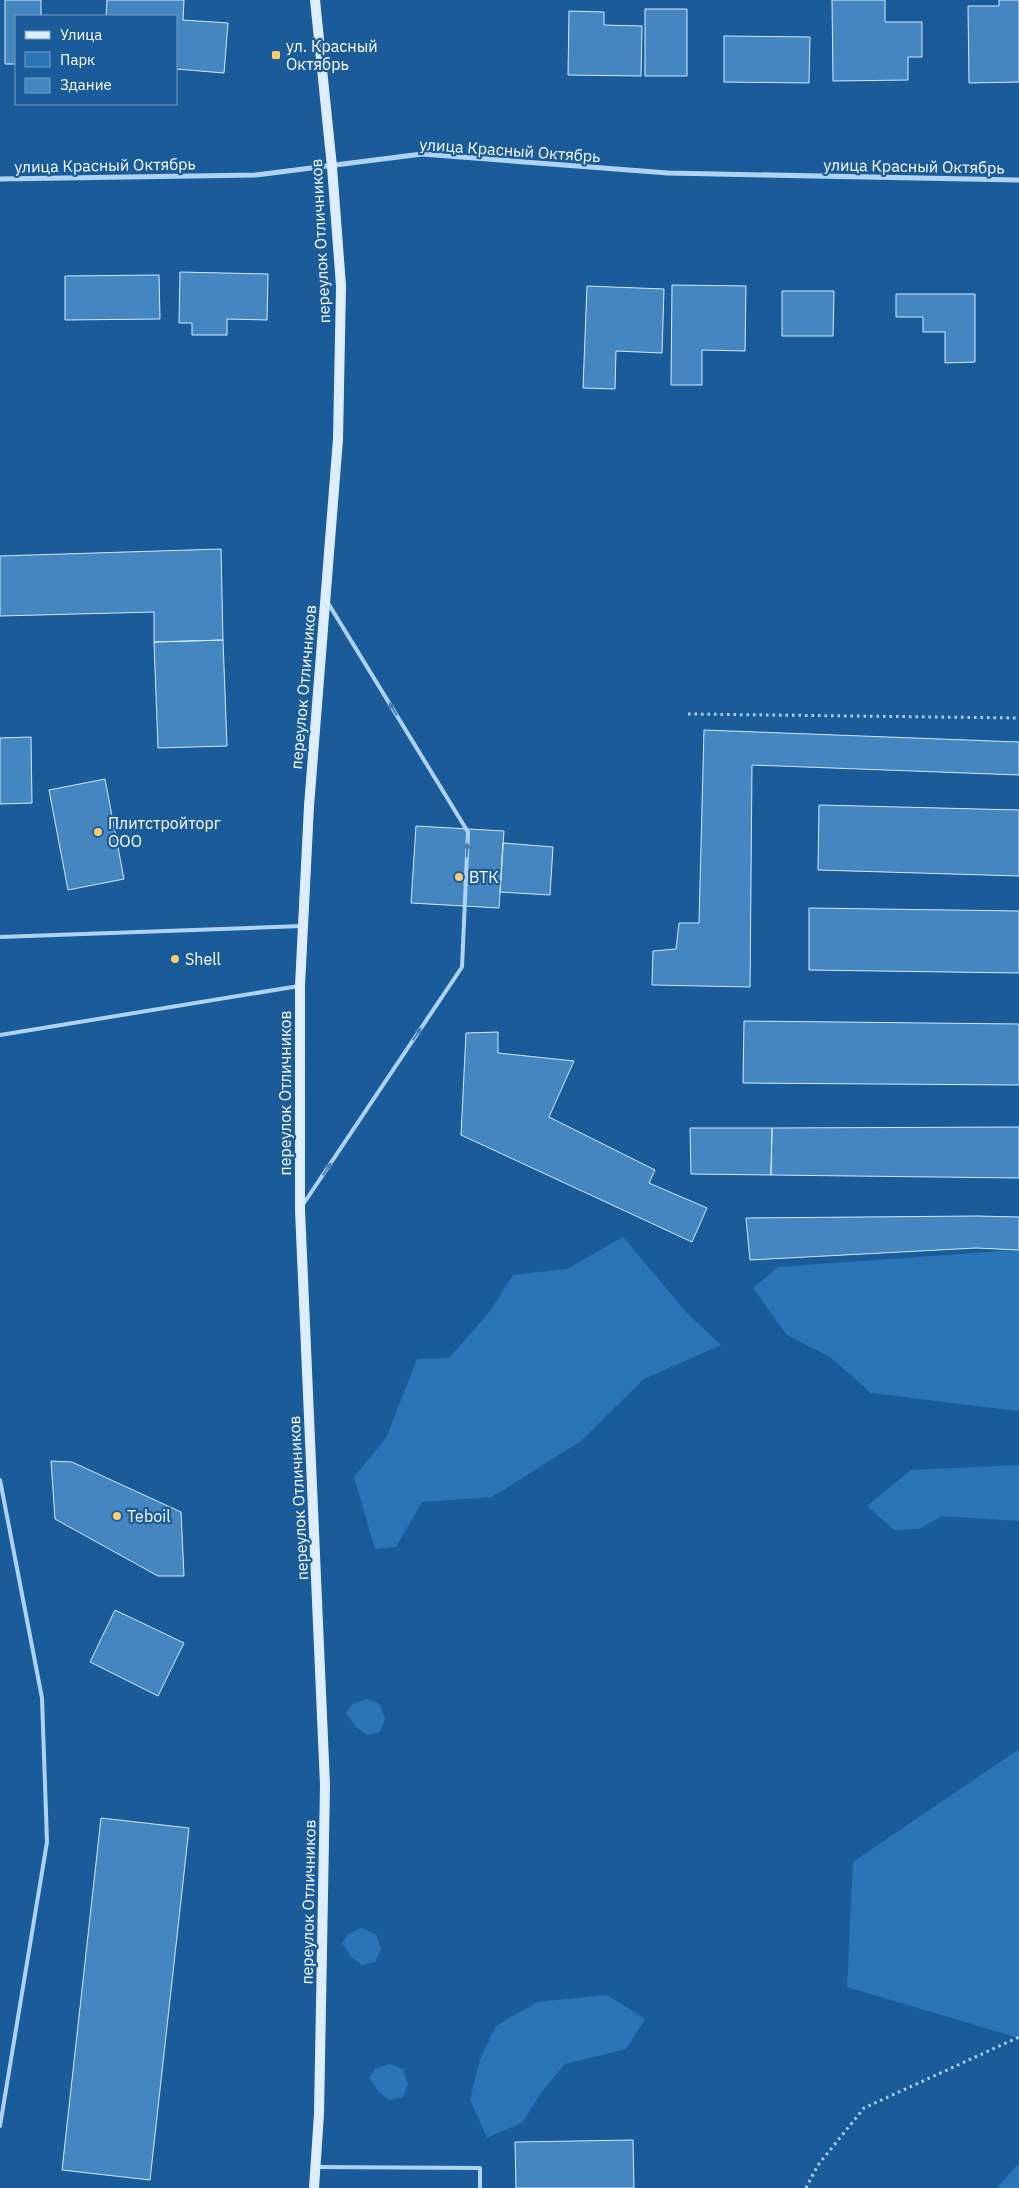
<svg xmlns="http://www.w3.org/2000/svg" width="1019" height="2188" viewBox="0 0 1019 2188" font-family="'IBM Plex Sans',sans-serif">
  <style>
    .green { fill: #2a75b5 }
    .building { fill: #4386c0; stroke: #d6eafc }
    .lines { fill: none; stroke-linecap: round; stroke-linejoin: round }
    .path { stroke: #afd2f1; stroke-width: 3; stroke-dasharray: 2.5 4; stroke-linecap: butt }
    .lane { stroke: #afd2f1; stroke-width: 4 }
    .street { stroke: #afd2f1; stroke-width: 5 }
    .secondary { stroke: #ddedfc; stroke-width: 10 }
    .oneway { fill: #477fb3 }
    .poi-dot { fill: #ffc96f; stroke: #1a5c99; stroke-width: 2 }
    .labels { text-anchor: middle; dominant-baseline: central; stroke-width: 4.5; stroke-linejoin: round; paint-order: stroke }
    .poi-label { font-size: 16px; fill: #fff; stroke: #1a5c99; text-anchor: start }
    .street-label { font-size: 16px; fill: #fff; stroke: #1a5c99 }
  </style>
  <rect width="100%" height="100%" fill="#1a5c99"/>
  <path class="green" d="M623,1237L686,1312L721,1345L644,1379L581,1441L492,1497L422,1502L396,1547L375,1549L354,1477L386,1438L417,1359L449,1358L491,1310L513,1275L567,1269Z
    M1016,1250L1019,1251V1411L871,1393L830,1357L787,1335L753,1288L778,1267Z
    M1019,1465V1521L942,1516L919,1529L894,1530L867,1506L911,1470Z
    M366,1699L380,1704L385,1719L380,1732L367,1735L356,1727L346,1713L352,1704Z
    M1019,1749V2038L847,1987L853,1862Z
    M361,1928L376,1934L381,1949L375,1962L362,1965L351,1957L342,1943L348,1934Z
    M607,1995L645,2019L626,2049L565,2064L540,2094L523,2122L487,2138L470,2099L480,2059L496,2026L537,2002Z
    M389,2064L403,2069L408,2084L403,2097L389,2100L379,2092L369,2078L375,2069Z
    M1019,2163V2188H997Z"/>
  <path class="building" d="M5,0H41V16H16V64H5Z
    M107,0H184L183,20L228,23L224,73L176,69V16H106Z
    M832,0H885V22H922V57H908V80L833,81Z
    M999,0H1019V82L969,83L968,6H999Z
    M645,9H687V76H645Z
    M569,11L604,12V25L642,26L641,76L568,75Z
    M724,36L810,37L809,83L724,82Z
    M180,272L268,274L267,320L227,319V335H192V323H179Z
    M159,275L160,319L65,320V276Z
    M672,285L746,286L745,351L702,350V385H671Z
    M587,286L664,289L662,353L616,351L615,389L583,388Z
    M782,291H834L833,336H782Z
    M896,294H975V362L945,363V332H923V317H896Z
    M221,549L223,640L154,642V612L0,616V556Z
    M223,640L227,746L158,748L154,642Z
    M704,730L1019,742V775L752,765L750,987L652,985L653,951L676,949L679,923H699Z
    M31,737L32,803L0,804V738Z
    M105,779L124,879L68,890L49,790Z
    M819,805L1019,810V876L818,870Z
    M416,826L504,831L499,908L411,903Z
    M503,843L553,847L550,895L500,892Z
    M809,908L1019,911V973L809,970Z
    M744,1021L1019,1024V1085L743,1083Z
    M498,1032V1053L574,1061L549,1117L655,1170L649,1183L707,1208L692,1242L461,1135L466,1033Z
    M1019,1127V1178L771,1175L772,1128Z
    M690,1128H772L771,1175L691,1174Z
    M977,1216L1019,1217V1250L976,1248L750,1260L746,1218Z
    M51,1461L72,1462L181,1512L184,1576H158L55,1519Z
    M115,1610L184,1643L158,1696L90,1662Z
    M101,1818L189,1828L150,2180L62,2170Z
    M633,2140L634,2188H516L515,2142Z"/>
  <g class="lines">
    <path class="path" d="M688,714L1019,718
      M806,2188L818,2165L864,2108L1019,2037"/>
    <path class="lane" d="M0,937L302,926
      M0,1035L299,986
      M302,1206L462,967L468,832L328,603
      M0,1480L42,1698L47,1842L0,2126
      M317,2167L480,2168V2188"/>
    <path class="street" d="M0,179L256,175L422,154L668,173L1019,180"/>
    <path class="secondary" d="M314,2188L319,2114L325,1785L300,1210V986L309,806L338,439L341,286L332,167L315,0"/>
  </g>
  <defs><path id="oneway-solid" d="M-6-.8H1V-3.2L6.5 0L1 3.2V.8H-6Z" transform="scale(1.25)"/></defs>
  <g class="oneway">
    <use href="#oneway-solid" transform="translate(393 709) rotate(-122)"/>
    <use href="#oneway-solid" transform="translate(467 850) rotate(-88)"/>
    <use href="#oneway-solid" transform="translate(417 1034) rotate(-56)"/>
    <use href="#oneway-solid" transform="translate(327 1169) rotate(-56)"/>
  </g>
  <g class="poi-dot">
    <rect x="271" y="50" width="10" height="10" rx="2.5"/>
    <circle cx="98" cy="832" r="5"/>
    <circle cx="459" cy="877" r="5"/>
    <circle cx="175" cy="959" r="5"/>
    <circle cx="117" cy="1516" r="5"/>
  </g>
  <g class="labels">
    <g class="poi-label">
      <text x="286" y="46">ул. Красный<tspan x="286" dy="18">Октябрь</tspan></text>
      <text x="108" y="823">Плитстройторг<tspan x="108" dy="18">ООО</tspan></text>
      <text x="469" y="877">ВТК</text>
      <text x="185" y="959">Shell</text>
      <text x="127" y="1516">Teboil</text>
    </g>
    <g class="street-label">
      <text transform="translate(510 150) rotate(4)">улица Красный Октябрь</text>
      <text transform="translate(105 165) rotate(-1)">улица Красный Октябрь</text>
      <text transform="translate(914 166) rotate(1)">улица Красный Октябрь</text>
      <text transform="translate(320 241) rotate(-93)">переулок Отличников</text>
      <text transform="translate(303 687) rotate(-85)">переулок Отличников</text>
      <text transform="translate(285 1093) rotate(-90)">переулок Отличников</text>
      <text transform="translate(298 1498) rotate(-93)">переулок Отличников</text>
      <text transform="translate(308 1902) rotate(-89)">переулок Отличников</text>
    </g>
  </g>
  <rect x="15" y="15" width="162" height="90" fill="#1a5c99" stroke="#769dc2"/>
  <rect x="25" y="31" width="25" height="8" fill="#ddedfc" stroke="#769dc2"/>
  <text x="60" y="40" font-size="15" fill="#ffffff">Улица</text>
  <rect x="25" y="52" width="25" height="15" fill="#2a75b5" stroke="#769dc2"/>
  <text x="60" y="65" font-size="15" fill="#ffffff">Парк</text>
  <rect x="25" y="78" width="25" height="15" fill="#4386c0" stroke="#769dc2"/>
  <text x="60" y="90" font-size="15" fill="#ffffff">Здание</text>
</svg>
